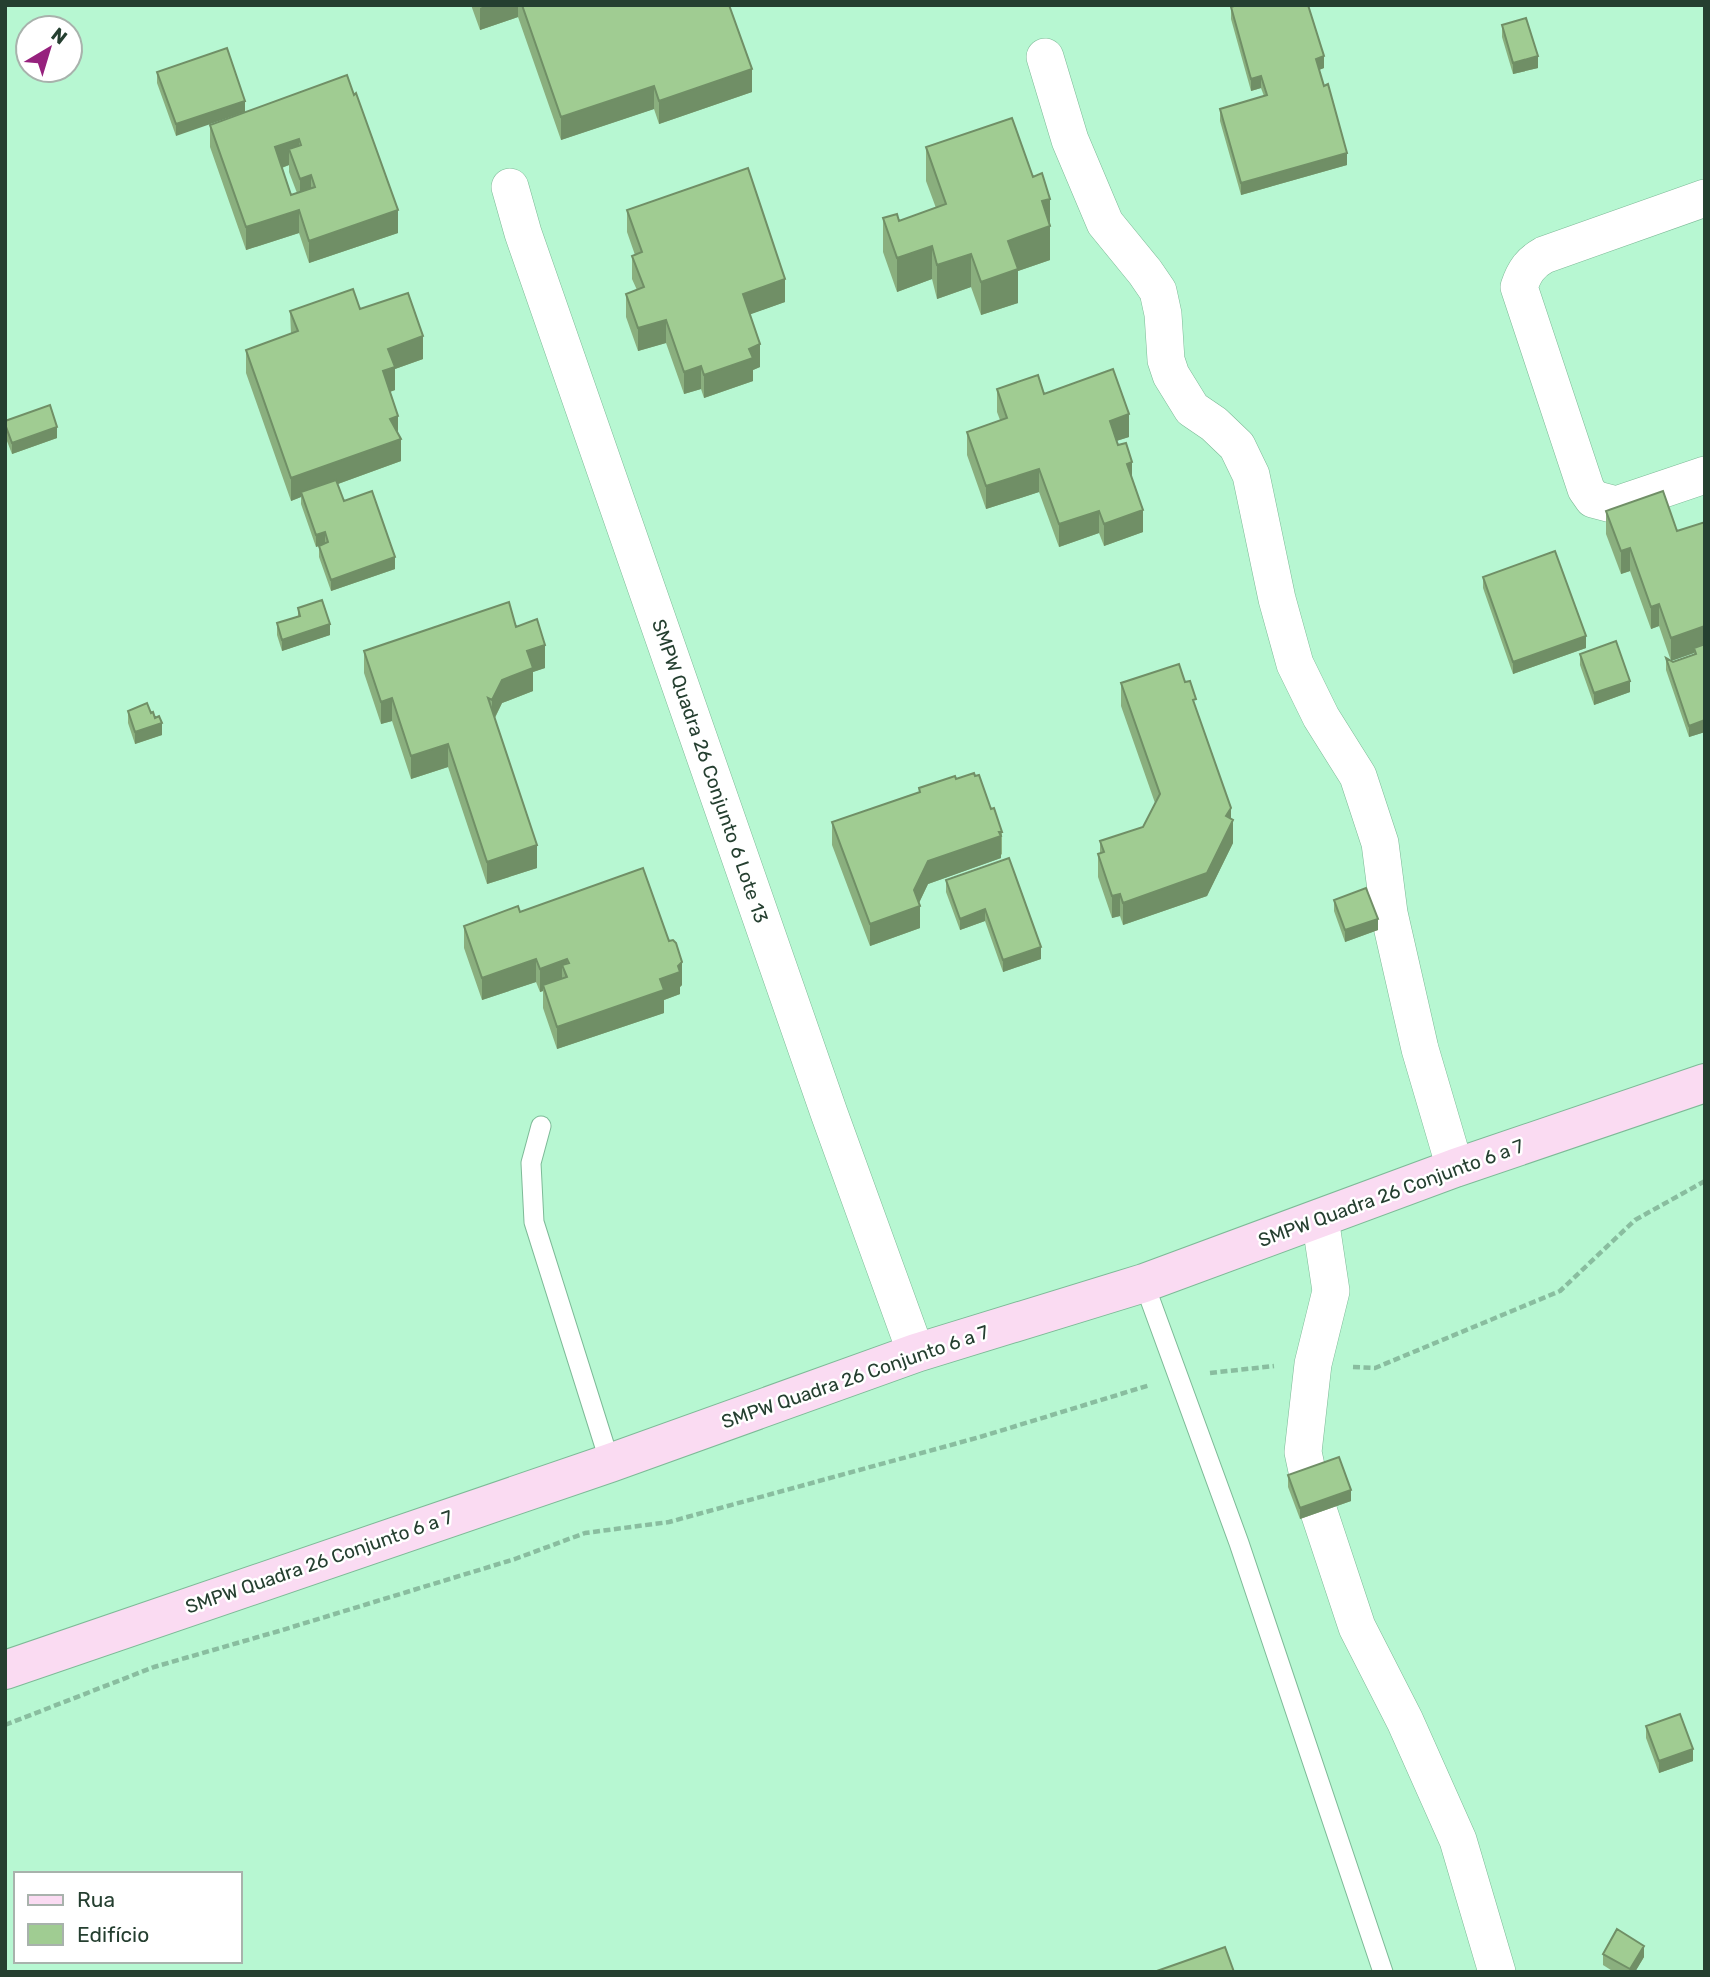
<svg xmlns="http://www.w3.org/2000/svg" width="1710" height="1977" viewBox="0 0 1710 1977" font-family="Rubik,sans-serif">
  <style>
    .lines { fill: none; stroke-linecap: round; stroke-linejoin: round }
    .lane-casing { stroke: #7dba97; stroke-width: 21 }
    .street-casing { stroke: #7dba97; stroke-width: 38 }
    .secondary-casing { stroke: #7dba97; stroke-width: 40 }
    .path { stroke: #89bd9f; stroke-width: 4.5; stroke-dasharray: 7 3.5; stroke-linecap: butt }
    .lane { stroke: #fff; stroke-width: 19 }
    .street { stroke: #fff; stroke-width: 37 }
    .secondary { stroke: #fadbf2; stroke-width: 38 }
    .wall { fill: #8aaf7e; fill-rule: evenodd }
    .shaded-wall { fill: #708f66 }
    .building { fill: #a0cc92; stroke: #708f66; stroke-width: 2; fill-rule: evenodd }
    .labels { text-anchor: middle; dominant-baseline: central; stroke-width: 5; stroke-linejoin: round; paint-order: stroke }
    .street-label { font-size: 19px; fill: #253f30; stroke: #fff }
  </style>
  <rect width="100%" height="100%" fill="#b7f7d2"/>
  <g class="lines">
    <g class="lane-casing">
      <path id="lane" d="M541,1126L531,1163L534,1222L610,1463
        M1144,1283L1239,1543L1383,1972"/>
    </g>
    <g class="street-casing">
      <path id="street" d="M1045,57L1070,140L1105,223L1145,272L1158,291L1163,314L1166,360L1171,375L1192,409L1214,424L1237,446L1251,475L1277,599L1295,664L1321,717L1358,776L1380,843L1389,913L1420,1049L1455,1168
        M510,187L523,233L829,1113L916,1353
        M1705,198L1544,255C1530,263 1524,272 1519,287L1586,489L1593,499L1616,505L1705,475
        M1320,1218L1331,1291L1313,1364L1303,1452L1310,1485L1357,1627L1405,1721L1458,1840L1497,1972"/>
    </g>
    <g class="secondary-casing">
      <path id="secondary" d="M5,1670L610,1463L916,1353L1144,1283L1455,1168L1705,1083"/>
    </g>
    <path class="path" d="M1353,1367L1375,1368L1560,1291L1635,1220L1705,1181
      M1210,1373L1274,1366
      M5,1725L154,1667L279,1631L515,1559L585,1533L669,1522L980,1437L1150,1385"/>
    <use href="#lane" class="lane"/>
    <use href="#street" class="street"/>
    <use href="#secondary" class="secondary"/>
  </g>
  <path class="wall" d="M471,5H729L752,92L659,124L654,109L561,140L518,17L480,30Z
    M1231,7L1324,68L1319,70L1347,165L1241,195L1220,121V109L1264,96L1261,88L1251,91L1231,19Z
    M1502,25L1538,68L1513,74L1502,37Z
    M227,48L176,136L157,83V72Z
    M347,75L398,233L309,263L299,233L246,250L210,147V125ZM289,165V172L297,193L291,195L282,168Z
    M926,147L1033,177L1050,199V260L1018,271V303L981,315L971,287L937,299L932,279L897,292L883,252V218L899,221L936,208L926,181Z
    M627,210L785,302L750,314L760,367L753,370V381L704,398L701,389L684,394L666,343L638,351L626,317V294L637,290L632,279V256L635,255L627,232Z
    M360,309L423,359L395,369V390L390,392L398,432L401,461L338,484L344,501L395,569L331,591L319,557V546L316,547L301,504V497L291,501L246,373V350L291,334L290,311Z
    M997,389L1044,394L1129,437L1116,441L1132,478L1143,532L1104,546L1099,533L1059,547L1039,492L986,509L967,455V432L1000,420L997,412Z
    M5,421L57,438L12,454L5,436Z
    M1606,511L1677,531L1705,522V732L1689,737L1666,670V658L1673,662L1694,654V653L1671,661L1659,626L1651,629L1630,571L1621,574L1606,534Z
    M1483,577L1586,648L1513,674L1483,588Z
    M298,608L330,635L282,651L277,635V623L298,617Z
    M516,627L545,668L533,672V691L502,703L495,718L537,868L487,884L448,767L411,779L392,721L381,724L364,673V651Z
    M1580,654L1630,692L1594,705L1580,665Z
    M1185,682L1196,710L1231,819L1233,843L1207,896L1123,925L1120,916L1112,918L1098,877V854L1100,853V841L1143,827L1155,803L1121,706V683Z
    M128,711L151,713L162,735L135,744L128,723Z
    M956,779L991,809L1002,832V854L1001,855V858L928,884L919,903L920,928L870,946L832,845V822L919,792V788Z
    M1009,858L1041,959L1003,972L985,921L960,930L946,892V880Z
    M1334,900L1378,930L1345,942L1334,911Z
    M520,912L682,985L680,987V994L664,1000V1013L557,1049L543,1008V991L540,992L536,982L482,1000L464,948V926Z
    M1288,1475L1351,1501L1300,1519L1288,1487Z
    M1646,1726L1693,1761L1659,1773L1646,1738Z
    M1603,1954L1644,1957L1635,1972H1614L1603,1965Z"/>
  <path class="shaded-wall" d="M487,5H518V17L480,30V8Z
    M1324,56V68L1316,71V59Z
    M1538,56V68L1513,74V63Z
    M752,69V92L659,124V101Z
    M1261,76V88L1251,91V79Z
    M654,86V109L561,140V117Z
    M245,101V112L176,136V124Z
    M299,139V162L289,149V165L275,170V147Z
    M1347,153V165L1241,195V183Z
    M311,175V197L300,201V179Z
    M1050,199V260L1018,271V303L981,315V282L1008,241L1042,201Z
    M299,210V233L246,250V227Z
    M398,210V233L309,263V241Z
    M932,246V279L897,292V258Z
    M971,254V287L937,299V265Z
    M785,279V302L743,317V294Z
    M666,320V343L638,351V328Z
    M423,336V359L395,369V390L383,394V371L388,349Z
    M760,344V367L753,370V381L704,398V375L749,349Z
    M701,366V389L684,394V372Z
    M1129,414V437L1110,443V421Z
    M398,416V439L390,419Z
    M57,427V438L12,454V443Z
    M401,439V461L302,497L301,492V497L291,501V478Z
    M1132,462V485L1127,464Z
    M1039,469V492L986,509V486Z
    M1143,510V532L1104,546V524Z
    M1099,511V533L1059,547V524Z
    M325,532V543L316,547V535Z
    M1630,548V571L1621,574V551Z
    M395,557V569L331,591V580Z
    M1659,604V626L1651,629V607Z
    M330,624V635L282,651V640Z
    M1705,626V649L1694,648V653L1671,661V638Z
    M1586,636V648L1513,674V662Z
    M545,645V668L533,672V691L502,703L492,723V700L502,680L527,651Z
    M1630,681V692L1594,705V693Z
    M392,698V721L381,724V702Z
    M1705,720V732L1689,737V726Z
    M162,723V735L135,744V732Z
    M448,744V767L411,779V756Z
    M1231,808V825L1233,820V843L1207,896L1123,925V903L1226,816Z
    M1001,836V858L928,884L917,907L920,906V928L870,946V924L914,890L928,861Z
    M537,845V868L487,884V862Z
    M1120,894V916L1112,918V896Z
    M985,909V921L960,930V919Z
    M1378,919V930L1345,942V930Z
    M1041,947V959L1003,972V960Z
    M536,959V982L482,1000V978Z
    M567,959V982L562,965V984L543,985V991L540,992V969Z
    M682,962V985L680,987V994L664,1000V1013L557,1049V1027L660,979Z
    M1351,1490V1501L1300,1519V1508Z
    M1693,1749V1761L1659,1773V1761Z
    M1644,1946V1957L1635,1972H1630V1969Z"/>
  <path class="building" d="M522,5H729L752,69L659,101L654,86L561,117Z
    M1237,5H1308L1324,56L1316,59L1324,86L1328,84L1347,153L1241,183L1220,109L1267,95L1261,76L1251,79L1231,7Z
    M1526,18L1538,56L1513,63L1502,25Z
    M227,48L245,101L176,124L157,72Z
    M347,75L354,95L356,93L398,210L309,241L299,210L246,227L210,125ZM299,139L301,145L289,149L300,179L311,175L315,187L291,195L275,147Z
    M1012,118L1033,177L1042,173L1050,199L1042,201L1050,226L1008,241L1018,269L981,282L971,254L937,265L932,246L897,258L883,218L897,214L899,221L946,204L926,147Z
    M748,168L785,279L743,294L760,344L749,349L753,358L704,375L701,366L684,372L666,320L638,328L626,294L644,287L632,256L642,252L627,210Z
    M353,289L360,309L408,293L423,336L388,349L395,367L383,371L398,416L390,419L401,439L291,478L246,350L298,331L290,311Z
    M1113,369L1129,414L1110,421L1118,445L1126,443L1132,462L1127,464L1143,510L1104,524L1099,511L1059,524L1039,469L986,486L967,432L1007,418L997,389L1038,375L1044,394Z
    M50,405L57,427L12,443L5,424V421Z
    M336,480L344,501L372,491L395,557L331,580L319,546L328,542L325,532L316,535L301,492Z
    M1663,491L1677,531L1705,522V626L1671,638L1659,604L1651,607L1630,548L1621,551L1606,511Z
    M1555,551L1586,636L1513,662L1483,577Z
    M322,600L330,624L282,640L277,623L300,616L298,608Z
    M509,602L516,627L537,619L545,645L527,651L533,668L502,680L492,700L488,698L537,845L487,862L448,744L411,756L392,698L381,702L364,651Z
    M1616,641L1630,681L1594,693L1580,654Z
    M1705,644V720L1689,726L1666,658L1673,662L1696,654L1694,648Z
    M1179,664L1185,682L1190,681L1196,699L1193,700L1231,808L1226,816L1233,820L1207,873L1123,903L1120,894L1112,896L1098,854L1104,852L1100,841L1143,827L1160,794L1121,683Z
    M147,703L151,713L153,712L155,718L159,716L162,723L135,732L128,711Z
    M974,773L975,776L979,775L991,809L994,808L1002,832H999L1001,836L928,861L914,890L920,906L870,924L832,822L920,792L919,788L955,776L956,779Z
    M1009,858L1041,947L1003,960L985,909L960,919L946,880Z
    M643,868L669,941L673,940L676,943L682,962L678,966L680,972L660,979L664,990L557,1027L543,985L567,977L562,965L569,963L567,959L540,969L536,959L482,978L464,926L518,906L520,912Z
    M1366,888L1378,919L1345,930L1334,900Z
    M1339,1457L1351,1490L1300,1508L1288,1475Z
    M1680,1714L1693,1749L1659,1761L1646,1726Z
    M1617,1929L1644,1946L1630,1969L1603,1954Z
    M1225,1947L1234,1972H1154Z"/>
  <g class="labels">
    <g class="street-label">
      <text transform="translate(710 771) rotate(71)">SMPW Quadra 26 Conjunto 6 Lote 13</text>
      <text transform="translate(1391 1193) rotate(-20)">SMPW Quadra 26 Conjunto 6 a 7</text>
      <text transform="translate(855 1377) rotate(-19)">SMPW Quadra 26 Conjunto 6 a 7</text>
      <text transform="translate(319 1562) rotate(-19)">SMPW Quadra 26 Conjunto 6 a 7</text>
    </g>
  </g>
  <rect width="1710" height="1977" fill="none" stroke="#253f30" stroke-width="14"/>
  <rect x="14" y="1872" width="228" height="91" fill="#ffffff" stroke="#a8b2ac" stroke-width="2"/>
  <rect x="28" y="1895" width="35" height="10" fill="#fadbf2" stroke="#a8b2ac" stroke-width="2"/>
  <text x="77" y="1907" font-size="21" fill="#253f30">Rua</text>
  <rect x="28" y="1924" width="35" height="21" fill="#a0cc92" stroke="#a8b2ac" stroke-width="2"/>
  <text x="77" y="1942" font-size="21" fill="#253f30">Edifício</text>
  <g transform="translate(49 49) rotate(38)"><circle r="33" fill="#ffffff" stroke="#a8b2ac" stroke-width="2"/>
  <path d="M0-5L12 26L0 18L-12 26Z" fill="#96217d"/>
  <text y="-10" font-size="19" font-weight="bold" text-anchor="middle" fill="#253f30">N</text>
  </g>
</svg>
